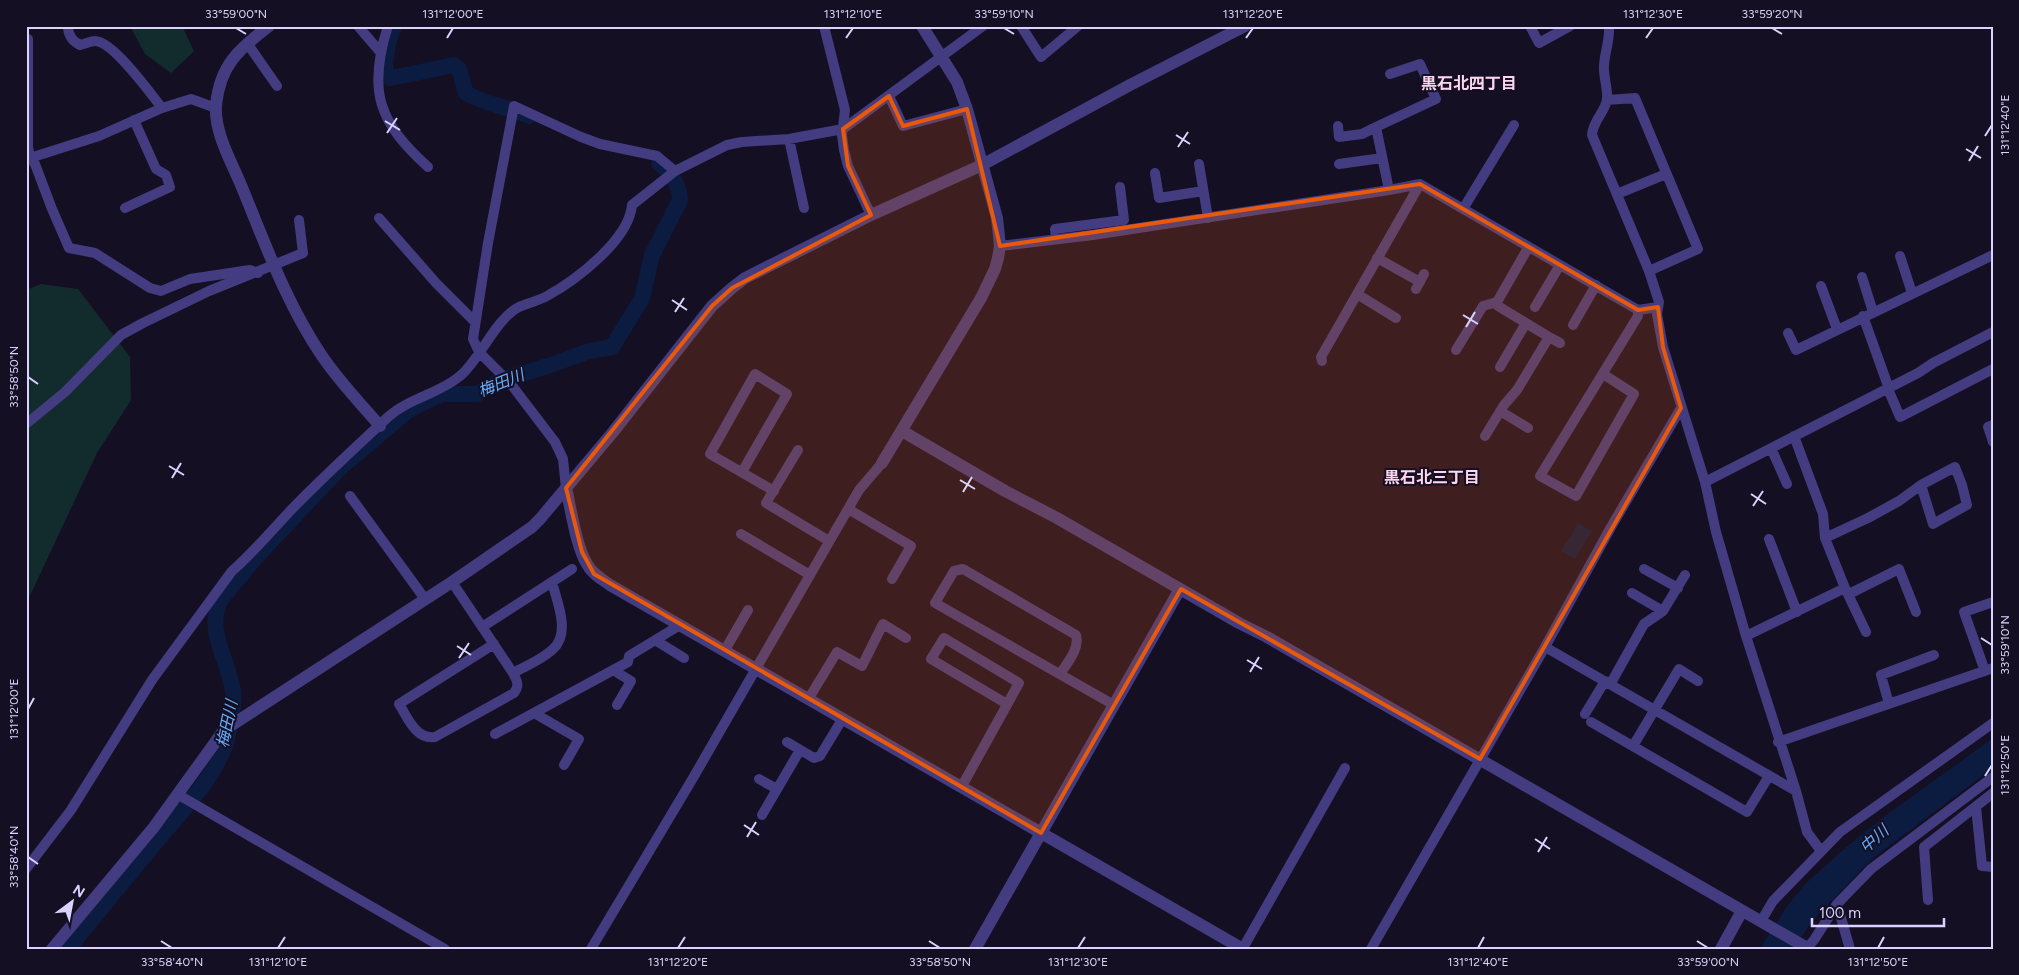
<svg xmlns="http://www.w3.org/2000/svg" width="2019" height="975" viewBox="0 0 2019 975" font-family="Figtree,'Noto Sans JP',sans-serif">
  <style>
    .green { fill: #122c2d }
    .water { fill: #0c1b40 }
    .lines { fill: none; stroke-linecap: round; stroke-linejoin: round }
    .river { stroke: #0c1b40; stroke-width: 16 }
    .minor { stroke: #433c80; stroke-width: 10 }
    .tertiary { stroke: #433c80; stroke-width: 12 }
    .marked { fill: #e8590c; fill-opacity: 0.2; stroke: #e8590c; stroke-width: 4; stroke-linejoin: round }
    .ticks { fill: none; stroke: #dad3fd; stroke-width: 2 }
    .labels { text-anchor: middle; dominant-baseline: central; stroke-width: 4; stroke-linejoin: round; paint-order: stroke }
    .neighbourhood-label { font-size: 16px; font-weight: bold; fill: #fdd5ec; stroke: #140f23 }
    .water-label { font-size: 16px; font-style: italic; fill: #65acf9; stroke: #140f23 }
    .neatline { fill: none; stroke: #dad3fd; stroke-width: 2 }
    .ticks-label { font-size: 12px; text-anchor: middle; fill: #dad3fd }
  </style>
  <rect width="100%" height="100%" fill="#140f23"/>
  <path class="green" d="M130,26H182L194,51L171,73L145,54Z
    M41,284L78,289L130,357L131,400L97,453L26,604V290Z"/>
  <path class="water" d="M1578,523L1592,531L1575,559L1561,551Z
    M1993,738V768L1873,858L1813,920L1793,949H1760L1787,906L1807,882L1851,843L1889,813Z"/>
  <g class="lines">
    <path class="river" d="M394,26C387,41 385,58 385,75L389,78L397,77L453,65L459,69L466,93C486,105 509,107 529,116
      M68,949C97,913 127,877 157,841C181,811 220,773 228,735C231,722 235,703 233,690C228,660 205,629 221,599L257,556L339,469L410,409L442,394H477L501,380L548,366L589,351L612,347L642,299L652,255L680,200C680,186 670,171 659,163"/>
    <path class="minor" d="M68,26C68,35 72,41 80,45C85,44 91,41 95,41C113,41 151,94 162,108
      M358,26L381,53
      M388,26C367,91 379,123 428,167
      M824,26L845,110L842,135L844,150L848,166L871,215
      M1021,26L1041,57L1078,26
      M1530,26L1539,43L1570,26
      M1609,26C1610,40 1605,51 1604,65C1603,76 1608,88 1607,99C1606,111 1593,120 1592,135L1649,271L1659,302L1657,314L1663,347L1705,482L1716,532L1746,636L1796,791L1807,832L1821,851
      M28,39V147L30,158L35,164L52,209L69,248L95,253L150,288L161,291L190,279L250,270L258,273
      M247,43L277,86
      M889,96L903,126L967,109
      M1607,100L1635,98L1698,249L1649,271
      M1338,126L1339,137L1362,134L1376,127
      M789,139L804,208
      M30,158L99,136L162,108L191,99L216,108
      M1199,164L1208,218
      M1339,164L1382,158
      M1155,173L1159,198L1203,191
      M1389,190L1376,127L1436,99L1420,64L1390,74
      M1617,194L1666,174
      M125,208L170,187L166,175L156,169L134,120
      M1463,209L1514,125
      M379,218L436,283L475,322
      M1056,238L1055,229L1124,220L1120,187
      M1000,246L1093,235L1389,190L1420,184L1638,310L1658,307
      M1900,256L1912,293
      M1377,258L1420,282
      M1862,277L1873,312
      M1821,286L1837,329
      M1416,289L1424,274
      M1357,294L1396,318
      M1535,307L1560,265
      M1863,316L1887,383L1888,389L1900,417L1993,369
      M1573,325L1596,285
      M1788,333L1796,350L1993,255
      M1549,337L1560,343
      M1456,350L1483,306L1497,302
      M1322,361L1321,357L1420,184
      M1500,367L1526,323
      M1603,374L1634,394L1576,496L1540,476L1638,316V310
      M1500,411L1528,428
      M26,424L65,392L121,335L143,323L209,291L303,253L299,220
      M1993,425L1988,427L1993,442
      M1485,436L1504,405L1517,390L1549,337L1498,306L1497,302L1528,248
      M1794,436L1823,514L1825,538L1845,588L1866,632
      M1771,448L1787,484
      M798,450L766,503L829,541
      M742,472L787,394L755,374L710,454L774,491
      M1705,482L1918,373L1933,363L1993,332
      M566,488L563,459L555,442L510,383L479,352L473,339L488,243L514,106L581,137L600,144L657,156L675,171
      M350,496L425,599
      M848,509L911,546L892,579
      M741,534L810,575
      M1825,538L1868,518L1899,501L1921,485L1955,467L1962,485L1967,505L1933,524L1921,485
      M1769,539L1797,612
      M1644,569L1678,588
      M452,582L513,673C517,681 520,685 514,693L435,737C416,740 408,718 399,704L494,644
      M1632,593L1663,611
      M1849,594L1899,569L1916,612
      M482,627L572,569
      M1746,636L1845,588
      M655,640L684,658
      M1545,647L1796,791
      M725,650L748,610
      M613,670L631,681L617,705
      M1985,671L1964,612L1993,602
      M513,673C526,666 543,659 553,649C571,633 557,602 552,582
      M1060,674C1067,663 1080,649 1076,635L963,569L954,571L935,603L1114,705
      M1611,683L1644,624L1663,611L1685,575
      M809,698L837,652L862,666L883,624L906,638
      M1889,704L1881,675L1934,655
      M534,713L579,739L564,765
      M1585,714L1605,681
      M1591,722L1747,812L1769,776
      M495,734L628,662L629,656L680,625
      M787,742L814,758L820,756L843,718
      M1778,742L1993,668
      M1633,746L1679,669L1698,681
      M759,779L777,789
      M962,786L1019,683L944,638L931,659L1007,704
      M177,794L445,949
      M1976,807L1982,866L1993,867
      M762,815L800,750
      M26,869L71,810L152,680L232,571C254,552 272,530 292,509C323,477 356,447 388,417C409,398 439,394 460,376C480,360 495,319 519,307C528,303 538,301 547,296C576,280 629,240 632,205L675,171L727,145L742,142L789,139L843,129L983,26
      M1928,900L1924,847L1993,793
      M1837,904L1850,949
      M1761,921L1773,901L1840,832L1993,723
      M1243,948L1345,768
      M591,949L693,778L859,490L882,463
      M1371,949L1545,647L1611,527L1681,408
      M1806,949L1814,940L1837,904L1871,869L1993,777"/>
    <path class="tertiary" d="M269,26C239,49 220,65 216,105C214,132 231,161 241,185C265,243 286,303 322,356C339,381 360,403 380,426
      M902,431L1005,491L1057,518L1239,623L1267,637L1809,949
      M882,463L981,298L995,269L998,258L1000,246L997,218L967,109L957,82L922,26
      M566,488C571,509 576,546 587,564C592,574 602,579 610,585L1243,949
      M52,949L154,827L224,730L452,582L532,527L540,519L613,432L712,306L732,288L745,278L871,215L982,165L1130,85L1245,26
      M975,949L1180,589
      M1721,949L1742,911"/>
  </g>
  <path class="marked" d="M889,96L903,126L967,109L1000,246L1420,184L1638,310L1658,307L1663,347L1681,408L1480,759L1181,589L1041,833L594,574L582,552L566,488L712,306L732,288L871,215L848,166L843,129Z"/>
  <path class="ticks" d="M236,28L246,34M1004,28L1014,34M1772,28L1782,34M447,38L453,28M846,38L853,28M1246,38L1253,28M1646,38L1653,28M385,121L400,130M387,133L397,118M1176,135L1190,144M1985,136L1992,125M1178,147L1188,132M1966,149L1981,158M1969,161L1978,146M672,300L687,310M675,312L684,298M1463,315L1478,324M1466,327L1475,312M28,377L38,384M169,466L184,475M172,478L181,463M960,480L975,489M963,492L972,477M1751,494L1766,504M1753,506L1763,491M1981,638L1992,645M457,646L471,655M459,658L469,643M1247,660L1262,669M1250,672L1259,657M28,709L34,698M1985,776L1992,765M744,825L759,835M747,837L756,822M1535,839L1550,849M1538,852L1547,837M28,857L38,864M161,941L172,948M929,941L940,948M1697,941L1708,948M278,948L285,937M678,948L685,937M1078,948L1085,937M1478,948L1484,937M1878,948L1884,937"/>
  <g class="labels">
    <g class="neighbourhood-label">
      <text x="1469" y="83">黒石北四丁目</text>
      <text x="1432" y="477">黒石北三丁目</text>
    </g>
    <g class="water-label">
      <text transform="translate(501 383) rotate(-22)">梅田川</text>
      <text transform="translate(227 724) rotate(-78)">梅田川</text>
      <text transform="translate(1874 839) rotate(-42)">中川</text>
    </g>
  </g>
  <rect width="2019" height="975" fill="none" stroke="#140f23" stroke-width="55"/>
  <g transform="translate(72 902) rotate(32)" stroke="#140f23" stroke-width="4" paint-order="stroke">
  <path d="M0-4L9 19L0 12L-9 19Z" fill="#dad3fd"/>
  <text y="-8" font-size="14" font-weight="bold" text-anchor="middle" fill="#dad3fd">N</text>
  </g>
  <path d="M1812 918v8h132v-8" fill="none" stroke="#dad3fd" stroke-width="2.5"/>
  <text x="1819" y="918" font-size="15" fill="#dad3fd" stroke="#140f23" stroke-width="4" paint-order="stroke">100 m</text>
  <rect x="28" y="28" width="1964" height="920" class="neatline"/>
  <g class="ticks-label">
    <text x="236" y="18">33°59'00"N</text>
    <text x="453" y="18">131°12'00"E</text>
    <text x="853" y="18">131°12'10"E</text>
    <text x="1004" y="18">33°59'10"N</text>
    <text x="1253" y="18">131°12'20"E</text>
    <text x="1653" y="18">131°12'30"E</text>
    <text x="1772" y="18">33°59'20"N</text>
    <text transform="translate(2005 125) rotate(-90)" y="4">131°12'40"E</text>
    <text transform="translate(14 377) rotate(-90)" y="4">33°58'50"N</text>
    <text transform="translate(2005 645) rotate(-90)" y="4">33°59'10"N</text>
    <text transform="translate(14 709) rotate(-90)" y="4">131°12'00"E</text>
    <text transform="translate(2005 765) rotate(-90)" y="4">131°12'50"E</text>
    <text transform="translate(14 857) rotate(-90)" y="4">33°58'40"N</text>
    <text x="172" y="966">33°58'40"N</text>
    <text x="278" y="966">131°12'10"E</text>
    <text x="678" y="966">131°12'20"E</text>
    <text x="940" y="966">33°58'50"N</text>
    <text x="1078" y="966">131°12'30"E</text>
    <text x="1478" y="966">131°12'40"E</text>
    <text x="1708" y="966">33°59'00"N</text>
    <text x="1878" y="966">131°12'50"E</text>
  </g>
</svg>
